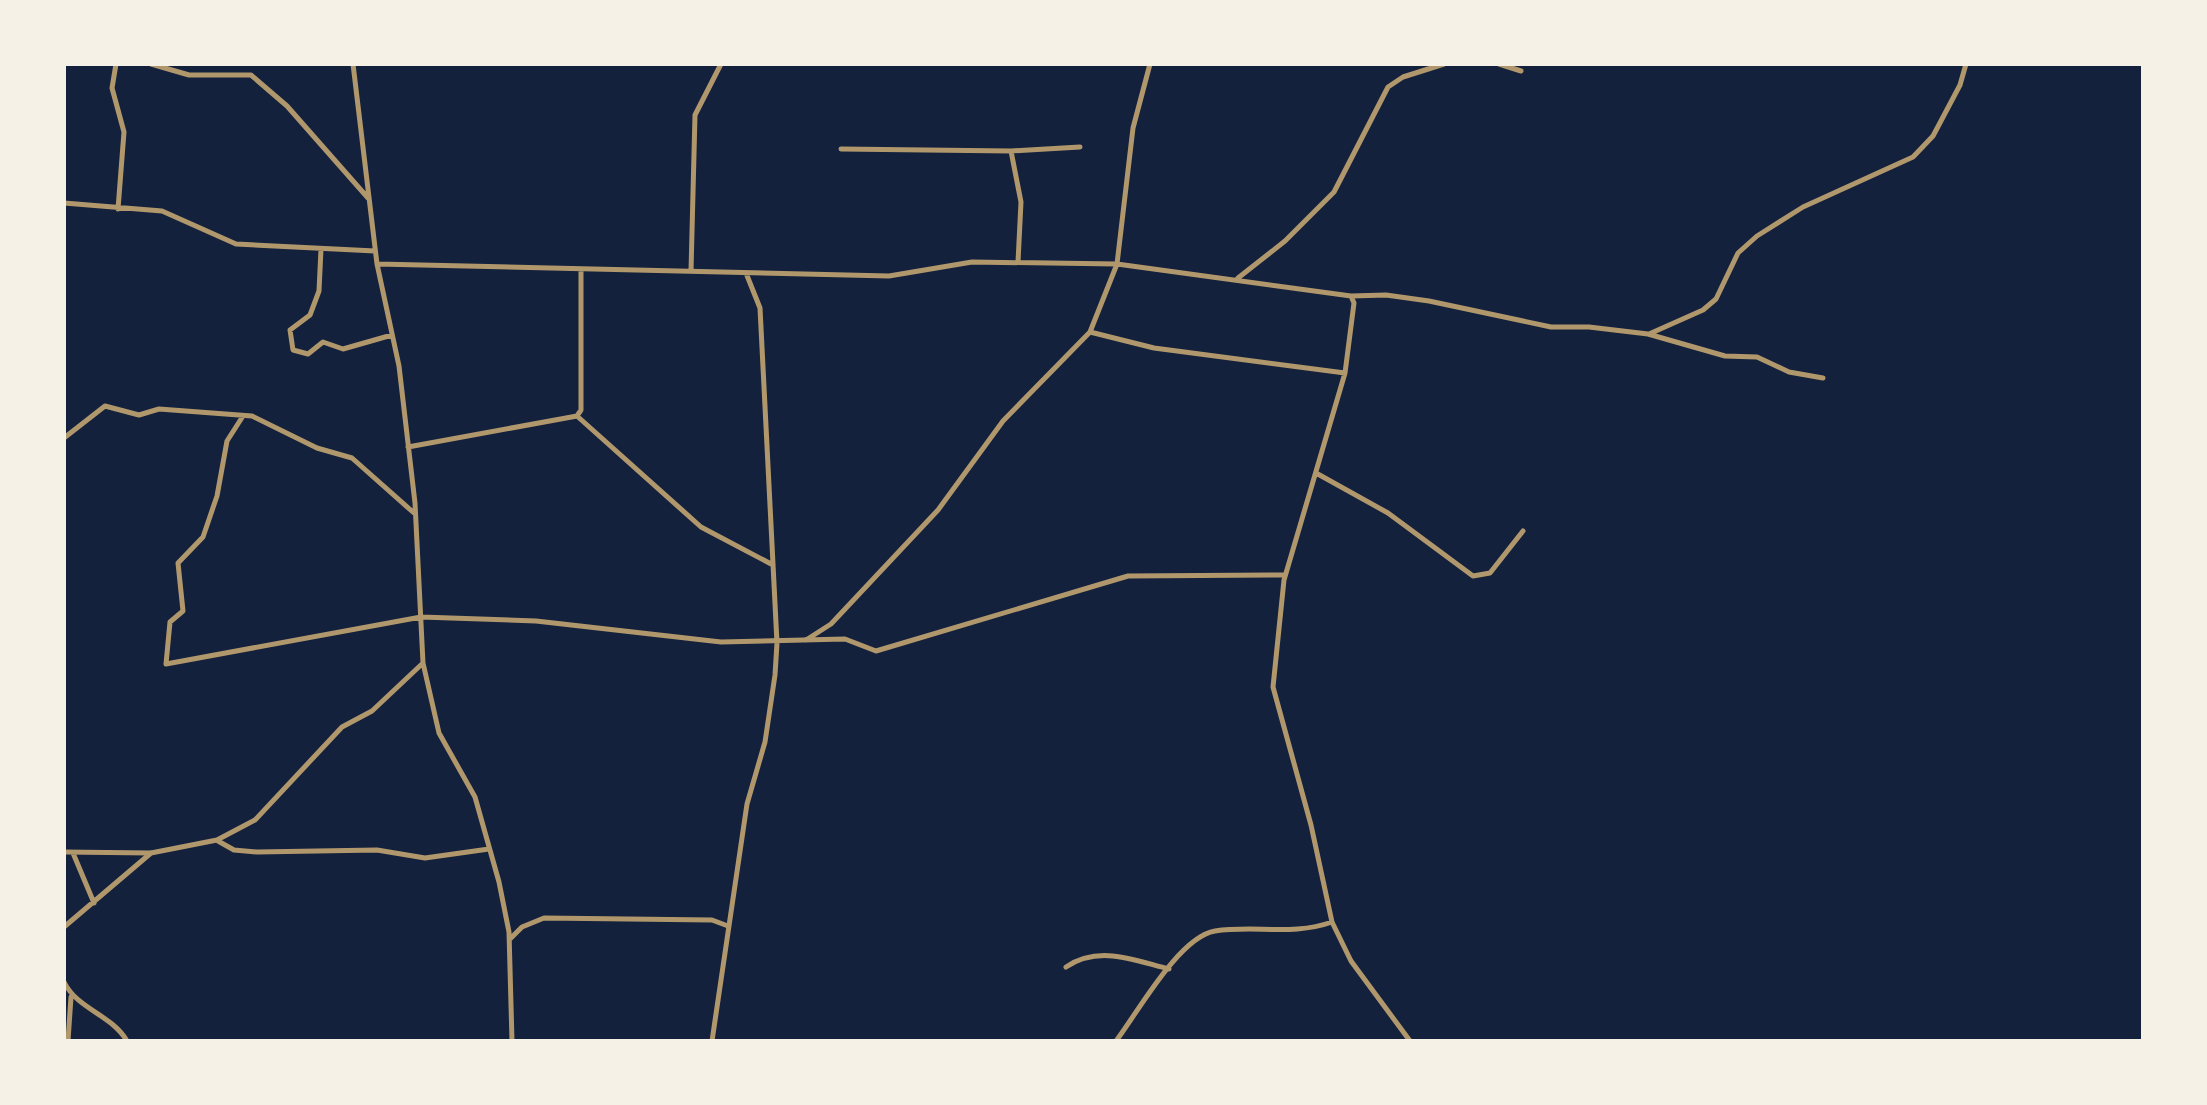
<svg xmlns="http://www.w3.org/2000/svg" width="2207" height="1105" viewBox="0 0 2207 1105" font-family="'Nunito Sans',sans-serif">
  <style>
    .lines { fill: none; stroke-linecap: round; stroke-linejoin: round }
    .minor { stroke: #b1986c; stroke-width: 5 }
  </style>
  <rect width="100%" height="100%" fill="#14213d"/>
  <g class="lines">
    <path class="minor" d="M116,64L112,88L124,132L118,209
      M151,64L189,75H251L287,106L368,198
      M353,64L377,264L399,366L415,503L423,663L439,733L475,797L499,882L509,932L512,1041
      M1499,64L1521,71
      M841,149L1011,151
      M64,203L162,211L236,244L375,251
      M321,249L319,291L310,315L290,330L293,350L308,354L323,342L343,349L392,335
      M1018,262L1021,202L1011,151L1080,147
      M377,264L889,276L972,262L1117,264L1351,296L1354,303L1345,373L1284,580L1273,687L1311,825L1332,922L1351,961L1410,1041
      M691,271L695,115L721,64
      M1238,278L1285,241L1334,192L1388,87L1403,77L1444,64
      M1351,296L1386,295L1429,301L1551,327H1589L1648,334L1725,356L1757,357L1789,372L1823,378
      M1090,332L1154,348L1345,373
      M1649,334L1703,310L1716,299L1738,253L1757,236L1803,207L1913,157L1933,136L1960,85L1966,64
      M243,416L227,441L217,496L203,537L178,563L183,611L170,622L166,664L421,617L536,621L721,642L845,639L876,651L1128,576L1285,575
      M577,416L581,410V269
      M64,438L105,406L139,415L159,409L252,416L317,448L352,458L414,513
      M408,447L577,416L701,527L773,565
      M1316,473L1388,513L1473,576L1490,573L1523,531
      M806,640L831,624L938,510L1003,421L1090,332L1117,264L1133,128L1150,64
      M218,841L234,850L257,852L377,850L425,858L489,849
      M64,852L151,853L217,840L255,820L342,727L372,711L423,663
      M73,853L94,903
      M64,927L151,853
      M510,939L522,927L544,918L712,920L728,926
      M1066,967C1099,945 1133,960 1169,969
      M64,982C78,1010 111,1014 127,1041
      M68,1041L71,997
      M712,1041L747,804L765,742L775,675L777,643L760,308L746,273
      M1116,1041C1138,1012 1179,937 1215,931C1255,925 1293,936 1332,922"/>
  </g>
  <rect width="2207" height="1105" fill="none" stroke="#f6f1e7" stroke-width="132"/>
</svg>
